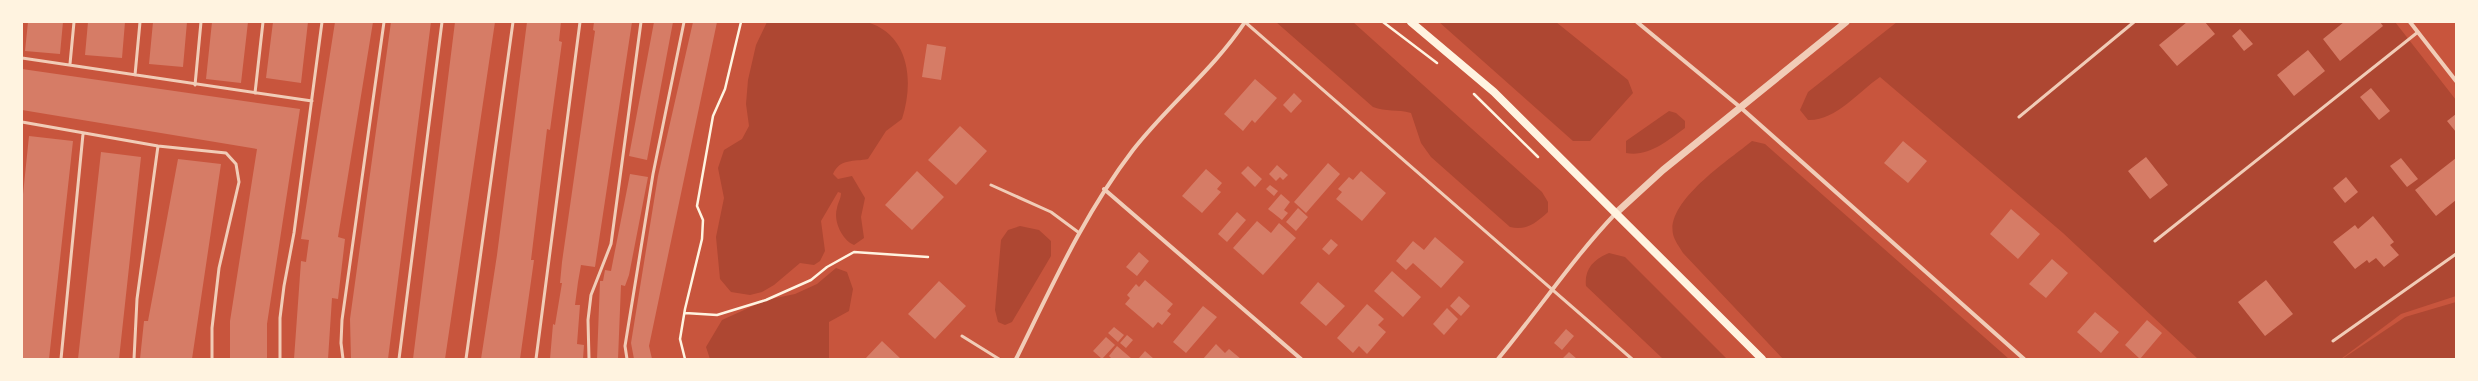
<svg xmlns="http://www.w3.org/2000/svg" width="2478" height="381" viewBox="0 0 2478 381" font-family="Manrope,sans-serif">
  <style>
    .green { fill: #ae4732 }
    .building { fill: #d67c66 }
    .lines { fill: none; stroke-linecap: round; stroke-linejoin: round }
    .path { stroke: #fff3e0; stroke-width: 2.5 }
    .service { stroke: #f1ccb7; stroke-width: 3 }
    .minor { stroke: #f1ccb7; stroke-width: 4 }
    .tertiary { stroke: #f1ccb7; stroke-width: 7 }
    .secondary { stroke: #fff3e0; stroke-width: 8 }
  </style>
  <rect width="100%" height="100%" fill="#c8553d"/>
  <path class="green" d="M767,22H867C910,35 914,82 902,119L886,131L868,159C854,162 840,158 833,174L838,179L852,176L865,198L861,217L864,238L854,245C842,240 833,221 837,208C838,202 841,199 841,193L838,192L821,221L825,251L820,261L814,265L800,263L774,285L762,292L750,295L731,292L720,279L716,237L724,198L718,168L724,150L742,139L749,126L746,104L748,80L756,45Z
    M1276,22H1353L1542,192L1548,202V212C1536,223 1526,231 1510,227L1431,157L1421,143L1411,113C1397,109 1386,112 1373,107Z
    M1439,22H1556L1628,80L1633,93L1590,141H1573Z
    M1897,22H2395L2456,100V296L2401,314L2341,359H2198L2063,233L1880,77C1858,92 1836,121 1808,120L1800,110L1808,92Z
    M1669,111L1676,113L1685,121V128C1667,141 1649,157 1626,153V141Z
    M1752,141L1765,144L2009,359H1783L1683,253C1680,248 1674,240 1673,234C1666,201 1729,160 1752,141Z
    M1020,226L1039,230L1051,241V256L1012,322L1005,325L998,322L995,310L1001,240L1008,230Z
    M1609,253L1625,257L1727,359H1663L1586,286C1584,269 1594,259 1609,253Z
    M836,268L847,272L853,289L849,311L829,322V359H710L706,347L722,320L766,300L795,294L817,284Z
    M2456,302V359H2342L2405,317Z"/>
  <path class="building" d="M28,22H63L60,54L25,51Z
    M88,22H125L122,58L85,55Z
    M153,22H187L183,67L149,64Z
    M212,22H248L241,83L206,79Z
    M273,22H308L301,83L266,78Z
    M335,22H373L338,237L345,239L338,299L332,298L328,359H294L301,261L306,262L309,240L301,239Z
    M391,22H431L388,359H351L350,319Z
    M455,22H495L445,359H413Z
    M527,22H561L559,41L562,42L550,130L547,129L531,260H534L520,359H481L497,255Z
    M594,22H632L595,267L581,265L578,282L575,305H580L577,344L584,345L583,359H550L553,324L555,325L562,283H560L562,262L595,31L593,30Z
    M654,22H673L647,160L629,156Z
    M693,22H717L649,346L652,359H634L631,343L658,176Z
    M2187,22H2205L2215,34L2177,66L2159,45Z
    M2344,22H2380L2383,26L2340,61L2323,39Z
    M2240,29L2253,44L2244,51L2232,36Z
    M927,44L946,47L941,80L922,77Z
    M2308,50L2325,71L2294,96L2277,75Z
    M22,69L300,109L267,324V359H230V321L257,149L22,110Z
    M1255,79L1277,98L1255,123L1252,120L1243,131L1224,114Z
    M2371,88L2390,111L2379,120L2360,97Z
    M1294,93L1302,101L1291,113L1283,105Z
    M2456,114V132L2447,121Z
    M960,126L987,151L956,185L928,160Z
    M29,136L73,141L49,359H22V204Z
    M1903,141L1927,161L1908,183L1884,163Z
    M101,152L141,157L119,359H78Z
    M2146,157L2168,185L2150,199L2128,171Z
    M2401,158L2418,179L2407,187L2390,166Z
    M2456,158V200L2436,216L2415,190Z
    M178,159L221,164L192,359H140L144,321H148Z
    M1328,163L1340,174L1306,213L1294,202Z
    M1277,165L1288,175L1283,180L1280,177L1276,181L1269,174Z
    M1248,166L1262,179L1255,187L1241,173Z
    M1206,169L1222,183L1217,189L1221,192L1202,213L1182,196Z
    M917,171L944,197L912,230L885,205Z
    M1361,171L1386,193L1362,221L1336,199L1342,192L1338,189L1349,177L1353,180Z
    M630,174L648,177L629,275L625,286L621,285L618,359H597L600,281H603L605,270L611,271Z
    M2346,177L2358,192L2345,203L2333,188Z
    M1270,185L1278,191L1274,196L1266,189Z
    M1281,194L1290,202L1284,210L1288,213L1282,220L1268,209Z
    M1298,208L1308,217L1296,231L1286,222Z
    M2011,209L2040,234L2018,259L1990,234Z
    M1237,212L1246,220L1227,242L1218,234Z
    M2373,216L2394,242L2390,245L2399,255L2384,267L2376,258L2369,263L2367,260L2355,269L2333,242L2355,225L2358,229Z
    M1257,221L1271,233L1279,223L1296,238L1263,275L1233,248Z
    M1435,237L1464,262L1441,288L1413,263L1406,270L1396,261L1413,241L1424,250Z
    M1331,239L1338,245L1329,255L1322,249Z
    M1139,252L1149,261L1137,276L1126,267Z
    M2052,259L2068,273L2046,298L2029,284Z
    M1392,271L1421,297L1403,317L1374,291Z
    M1145,280L1173,304L1167,311L1171,314L1162,325L1158,322L1153,328L1125,304L1130,298L1127,295L1136,284L1139,287Z
    M2266,280L2293,314L2265,336L2238,302Z
    M939,281L966,306L935,339L908,314Z
    M1318,282L1345,306L1326,326L1300,303Z
    M1459,296L1470,306L1461,316L1450,306Z
    M1367,304L1384,319L1378,325L1386,332L1367,354L1359,346L1353,353L1337,338Z
    M1203,306L1217,317L1186,353L1173,342Z
    M1447,308L1458,319L1444,335L1433,324Z
    M2095,312L2119,332L2101,353L2077,332Z
    M2147,320L2162,333L2140,359L2125,345Z
    M1114,327L1124,335L1118,342L1108,333Z
    M1566,329L1574,336L1562,350L1554,343Z
    M1127,335L1133,340L1126,348L1120,343Z
    M1106,337L1115,345L1102,359L1093,351Z
    M882,341L901,359H865Z
    M1216,344L1225,353L1229,349L1241,359H1203Z
    M1117,346L1132,359H1112L1109,356Z
    M1145,351L1154,359L1139,358Z
    M1569,352L1577,359H1562Z"/>
  <g class="lines">
    <path class="path" d="M1383,22L1437,63
      M1474,94L1538,157
      M685,313L717,315L766,300L811,280L827,267L854,252L928,257
      M685,359L680,339L685,309L702,239L703,220L697,206L713,116L725,89L741,22"/>
    <path class="service" d="M1245,22L1632,359
      M22,58L312,101
      M70,64L74,22
      M135,75L140,22
      M195,85L201,22
      M255,93L263,22
      M2019,117L2134,22
      M22,122L158,146L226,153L236,164L239,182L219,268L212,328V359
      M991,185L1051,212L1078,232
      M2155,241L2418,32
      M962,336L999,359
      M2333,341L2456,254
      M61,359L83,134
      M134,359L137,299L158,146
      M280,359V318L284,286L294,233L322,22
      M343,359L341,343L342,320L384,22
      M399,359L442,22
      M466,359L513,22
      M536,359L580,22
      M589,359L588,320L591,295L611,244L641,22
      M627,359L625,346L653,174L684,22"/>
    <path class="minor" d="M1637,22L1740,107L2024,359
      M2410,22L2456,81
      M1104,189L1301,359
      M1016,359C1052,286 1084,214 1133,150C1168,105 1213,70 1245,22
      M1498,359C1538,311 1573,258 1616,213"/>
    <path class="tertiary" d="M1616,213L1663,170L1846,22"/>
    <path class="secondary" d="M1411,22L1494,92L1762,359"/>
  </g>
  <rect width="2478" height="381" fill="none" stroke="#fff3e0" stroke-width="46"/>
</svg>
